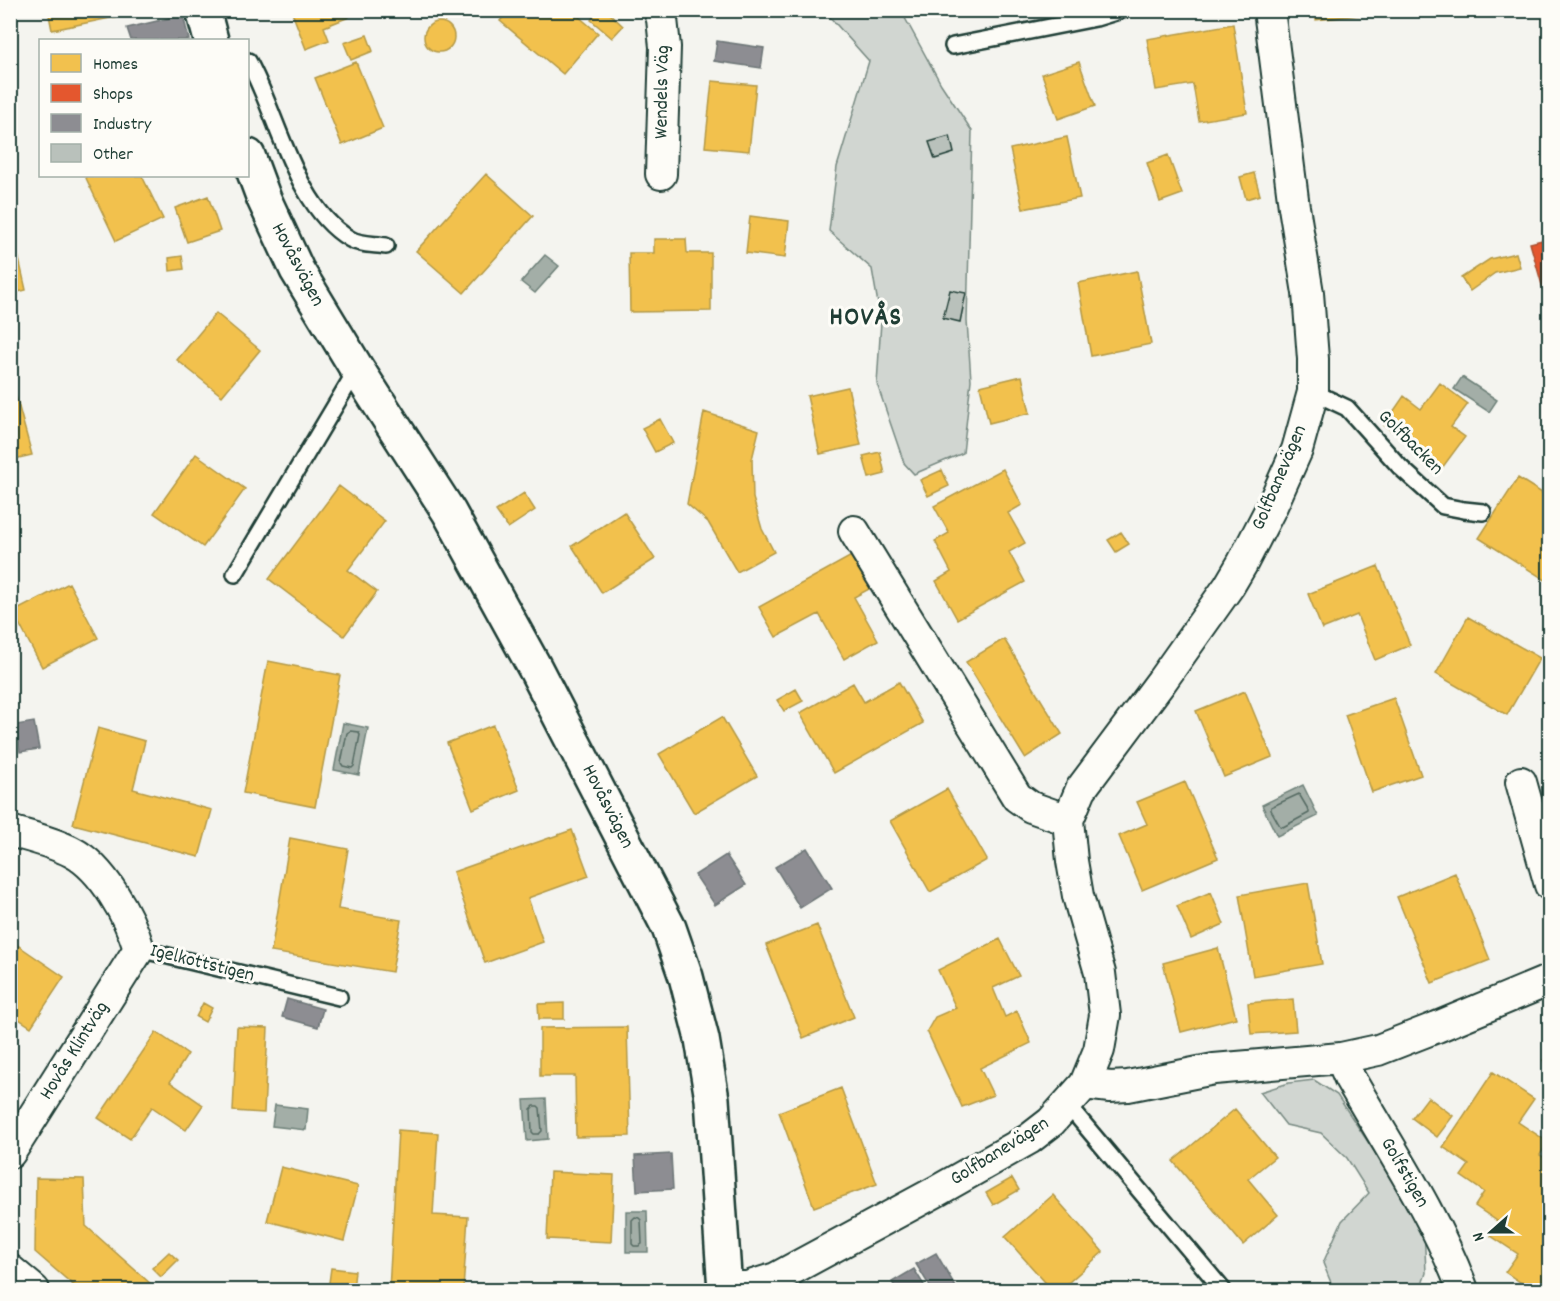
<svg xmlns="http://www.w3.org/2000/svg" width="1560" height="1301" viewBox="0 0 1560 1301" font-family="Dekko,sans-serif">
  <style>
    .green { fill: #d1d6d1; stroke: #788a82; stroke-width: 1.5 }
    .water { fill: #a3aea7; stroke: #6e8179; stroke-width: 1.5 }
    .homes { fill: #f2c14e; stroke: #b39946; stroke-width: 1.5 }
    .shops { fill: #e4572e; stroke: #a94f30; stroke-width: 1.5 }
    .industry { fill: #8d8d92; stroke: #6c7576; stroke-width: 1.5 }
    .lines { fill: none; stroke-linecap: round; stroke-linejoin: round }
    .shore { stroke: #546a62; stroke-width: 1.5 }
    .building { fill: #b9c1bb; stroke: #1f3d34; stroke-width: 1.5 }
    .lane-casing { stroke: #1f3d34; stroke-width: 20 }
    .street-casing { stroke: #1f3d34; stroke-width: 34 }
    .secondary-casing { stroke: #1f3d34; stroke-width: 38 }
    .lane { stroke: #fdfcf7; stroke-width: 15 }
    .street { stroke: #fdfcf7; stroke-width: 30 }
    .secondary { stroke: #fdfcf7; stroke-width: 33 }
    .labels { text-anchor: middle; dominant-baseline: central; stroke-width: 6; stroke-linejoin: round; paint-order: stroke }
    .street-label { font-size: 20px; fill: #1f3d34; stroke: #fdfcf7 }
    .district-label { font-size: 26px; font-weight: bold; letter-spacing: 1.5px; fill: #1f3d34; stroke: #fdfcf7 }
  </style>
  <rect width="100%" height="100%" fill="#f4f4ef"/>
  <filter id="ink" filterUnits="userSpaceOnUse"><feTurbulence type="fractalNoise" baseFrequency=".0167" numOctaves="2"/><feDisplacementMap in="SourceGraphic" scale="12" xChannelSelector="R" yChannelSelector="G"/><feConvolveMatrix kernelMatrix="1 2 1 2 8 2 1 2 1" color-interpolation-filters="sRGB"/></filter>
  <g filter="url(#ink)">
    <path class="green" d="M831,11H904L905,18L941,84L972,131L967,321L971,380L963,453L914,474L904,463L877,384L881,321L872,269L829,231L837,167L869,61L829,16Z
      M1314,1080L1337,1095L1424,1227L1426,1273L1420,1290H1334L1323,1263L1342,1221L1369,1193L1347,1158L1321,1133L1286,1125L1260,1092L1289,1083Z"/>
    <path class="water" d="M545,255L559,266L535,293L521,282Z
      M1462,377L1497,400L1489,412L1454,389Z
      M343,723L368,728L359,775L334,770Z
      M1303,785L1318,816L1277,836L1262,805Z
      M546,1099L548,1139L527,1141L524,1100Z
      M275,1105L308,1109L306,1130L272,1126Z
      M626,1211H647L648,1252H626Z"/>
    <path class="homes" d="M48,10H118L120,16L52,30Z
      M291,10H346L349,17L324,27L329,40L306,49Z
      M509,10H571L598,33L563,74L500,21Z
      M599,10H606L623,26L612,38L591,20Z
      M1315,10H1366L1367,14L1316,20Z
      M424 37a15 15 0 1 1 30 0a15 15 0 1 1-30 0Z
      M1233,24L1247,113L1199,121L1193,84L1156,90L1147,39Z
      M367,35L373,51L351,60L344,43Z
      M356,62L383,128L342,145L315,78Z
      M1079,62L1095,106L1058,119L1042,74Z
      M712,81L756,85L749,151L705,147Z
      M1067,137L1080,198L1023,209L1010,149Z
      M1168,155L1182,194L1160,202L1147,163Z
      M1254,173L1260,195L1246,199L1240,177Z
      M486,174L533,216L464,293L416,251Z
      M85,176H142L163,219L116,241Z
      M208,196L220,231L187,242L175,208Z
      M750,216L789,221L785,258L746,253Z
      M10,219L26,290L10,294Z
      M654,239H686L687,253H711V311L630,312L629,253H654Z
      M1516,253L1520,267L1495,273L1470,291L1461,278L1490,259Z
      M182,256L184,269L170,271L169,258Z
      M1137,271L1151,344L1091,356L1078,283Z
      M216,313L260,350L222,396L177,360Z
      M10,374L32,455L10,460Z
      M1022,376L1030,413L989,423L980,386Z
      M1440,383L1468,404L1451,427L1465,437L1442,468L1384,425L1404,396L1421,409Z
      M848,387L861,445L820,454L807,396Z
      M704,412L759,430L752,459L753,498L762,529L774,552L737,572L708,522L687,504Z
      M660,419L673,443L655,452L642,428Z
      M880,452L885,474L869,478L863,456Z
      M196,454L245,489L203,547L154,513Z
      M1003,469L1022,505L1008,513L1025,543L1009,552L1025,582L957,619L936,581L951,572L935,541L949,533L934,506Z
      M942,470L949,486L928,496L920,480Z
      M1518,478L1550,498V583L1479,538Z
      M339,486L385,521L348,570L377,592L344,636L269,579Z
      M524,493L535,510L508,528L496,511Z
      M624,512L655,559L602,593L572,546Z
      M1121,532L1129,544L1116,552L1108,540Z
      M855,554L873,587L854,597L878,640L844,659L819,614L776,637L759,607Z
      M1378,566L1410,645L1375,660L1357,615L1322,629L1308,594Z
      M69,583L98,638L42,667L13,612Z
      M1468,617L1540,658L1507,715L1436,674Z
      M1004,639L1062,734L1025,758L966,662Z
      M268,661L340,675L315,807L243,793Z
      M899,682L923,723L834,773L800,713L853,683L864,702Z
      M796,689L803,701L784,711L777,700Z
      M1245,691L1272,757L1224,777L1196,711Z
      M1394,698L1421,775L1372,792L1345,715Z
      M722,717L757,776L694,813L659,754Z
      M493,725L519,790L473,809L447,743Z
      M98,728L145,741L133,789L212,810L199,857L73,824Z
      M1185,782L1218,858L1142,890L1119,836L1147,824L1137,802Z
      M947,789L987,860L930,892L890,821Z
      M572,830L589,876L528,898L543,942L485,963L453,872Z
      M290,838L348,849L338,909L401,920L392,972L271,952Z
      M1455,873L1490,960L1432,983L1397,897Z
      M1308,883L1322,964L1253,976L1239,895Z
      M1211,892L1224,924L1191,939L1177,906Z
      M817,925L854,1017L803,1038L766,945Z
      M1000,939L1019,976L993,988L1005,1017L1017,1011L1031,1043L980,1068L993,1095L962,1107L927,1031L935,1017L956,1008L938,970Z
      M16,944L64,977L31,1027L10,1013V952Z
      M1218,948L1236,1018L1181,1032L1163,963Z
      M1293,999L1296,1031L1251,1034L1248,1003Z
      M203,1003L212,1008L205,1022L196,1017Z
      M564,1003V1019H539L538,1004Z
      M237,1027L268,1028L264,1113L233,1111Z
      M627,1027L630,1136L576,1137L575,1076H540V1028Z
      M156,1032L188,1054L170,1082L203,1105L186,1130L152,1107L130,1139L98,1118Z
      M1550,1058V1076L1543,1060Z
      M1493,1072L1534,1099L1518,1122L1548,1142L1540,1155L1550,1161V1290H1532L1505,1272L1518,1254L1491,1236L1500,1223L1475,1206L1484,1192L1461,1176L1469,1165L1443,1147Z
      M841,1088L877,1184L814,1207L779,1112Z
      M1428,1097L1453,1116L1437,1137L1412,1118Z
      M1235,1109L1275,1157L1248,1179L1278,1215L1243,1245L1173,1161Z
      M398,1130L438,1133L433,1215L468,1217L463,1290H389Z
      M281,1167L358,1186L344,1241L267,1221Z
      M550,1172L614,1175L611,1242L547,1239Z
      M36,1178L84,1179L86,1226L152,1285L147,1290H79L35,1252Z
      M1012,1178L1019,1190L993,1205L986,1193Z
      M1053,1195L1103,1252L1060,1290H1052L1005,1237Z
      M169,1252L178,1260L161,1277L152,1268Z
      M331,1268L355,1271L353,1290H328Z"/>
    <path class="shops" d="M1550,238V290L1544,292L1530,243Z"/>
    <path class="industry" d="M183,15L189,40H131L127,28Z
      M717,41L764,48L761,68L714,61Z
      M34,722L39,749L20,752L16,725Z
      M807,848L832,888L800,908L775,867Z
      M726,855L746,885L715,905L695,875Z
      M287,999L323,1009L318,1027L282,1017Z
      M671,1154L673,1189L637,1191L635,1156Z
      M936,1253L957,1289L955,1290H932L916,1264Z
      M914,1269L927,1290H897L892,1282Z"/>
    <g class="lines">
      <path class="shore" d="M350,731L359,732L360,735L354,766L352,768L343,766L341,763L347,733Z
        M1299,794L1309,811V813L1283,827L1280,826L1271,810V807Z
        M534,1106H538L540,1108L542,1131L539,1134H534L532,1132L531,1109Z
        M635,1217L639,1218L641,1220L642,1244L639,1246H634L632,1244V1220Z"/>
    </g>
    <path class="building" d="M950,136L954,153L935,159L929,142Z
      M950,290L966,293L960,322L943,318Z"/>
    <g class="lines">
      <g class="lane-casing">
        <path id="lane" d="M953,46L1096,18L1122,10
          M248,61C278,114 294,206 350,239C360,245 375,244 386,246
          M1313,392L1347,408L1400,467L1443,506L1464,510L1483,512
          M235,574L357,369
          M139,949L339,997
          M1067,1104L1223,1290"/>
      </g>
      <g class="street-casing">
        <path id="street" d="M659,10L662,19L665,47L661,174
          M854,531L1017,797L1031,807L1068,820
          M1521,782L1550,885
          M10,831C31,837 53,842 72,852C103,868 129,916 139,949L10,1153
          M1341,1058L1349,1077C1389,1147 1435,1215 1463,1290
          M1085,1084L1110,1087L1128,1086L1214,1069L1341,1058L1378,1050L1437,1027L1550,980
          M10,1270L34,1290
          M726,1287H747L776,1278L937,1191L1029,1139L1051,1122L1085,1084L1099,1050L1105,1015L1100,973L1078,896L1072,861L1068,820L1081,789L1161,682L1229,586L1242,564L1271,508L1297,450L1313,392V359L1308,293L1294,207L1269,10"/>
      </g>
      <g class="secondary-casing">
        <path id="secondary" d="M203,10L211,40
          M248,156L264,199L297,270L357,369L449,512L536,670L669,928L686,977L702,1039L712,1099L725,1290"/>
      </g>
      <use href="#lane" class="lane"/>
      <use href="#street" class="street"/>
      <use href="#secondary" class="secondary"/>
    </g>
  </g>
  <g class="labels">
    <g class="street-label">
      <text transform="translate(663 92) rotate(-89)">Wendels Väg</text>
      <text transform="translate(297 265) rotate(62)">Hovåsvägen</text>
      <text transform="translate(1410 443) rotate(45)">Golfbacken</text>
      <text transform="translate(1280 478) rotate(-67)">Golfbanevägen</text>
      <text transform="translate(607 807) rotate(63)">Hovåsvägen</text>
      <text transform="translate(202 964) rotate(14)">Igelkottstigen</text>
      <text transform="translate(75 1051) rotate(-58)">Hovås Klintväg</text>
      <text transform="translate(1000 1152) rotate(-32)">Golfbanevägen</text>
      <text transform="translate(1404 1173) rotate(60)">Golfstigen</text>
    </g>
    <g class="district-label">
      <text x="866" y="318">HOVÅS</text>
    </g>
  </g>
  <rect width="1560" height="1301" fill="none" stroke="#fdfcf7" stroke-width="36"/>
  <rect x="18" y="18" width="1524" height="1265" fill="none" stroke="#1f3d34" stroke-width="2" filter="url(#ink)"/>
  <rect x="39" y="39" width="210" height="138" fill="#fdfcf7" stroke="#a4b0a9" stroke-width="1.5"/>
  <rect x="51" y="54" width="30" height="18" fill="#f2c14e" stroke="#a4b0a9" stroke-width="1.5"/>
  <text x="93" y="69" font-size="18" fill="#1f3d34">Homes</text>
  <rect x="51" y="84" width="30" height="18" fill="#e4572e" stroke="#a4b0a9" stroke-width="1.5"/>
  <text x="93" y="99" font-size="18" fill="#1f3d34">Shops</text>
  <rect x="51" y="114" width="30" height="18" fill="#8d8d92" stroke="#a4b0a9" stroke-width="1.5"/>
  <text x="93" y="129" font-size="18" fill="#1f3d34">Industry</text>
  <rect x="51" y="144" width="30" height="18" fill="#b9c1bb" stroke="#a4b0a9" stroke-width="1.5"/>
  <text x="93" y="159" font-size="18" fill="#1f3d34">Other</text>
  <g transform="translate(1491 1232) rotate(249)" stroke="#fdfcf7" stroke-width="4.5" paint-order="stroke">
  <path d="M0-4.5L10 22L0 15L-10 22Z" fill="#1f3d34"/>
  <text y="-9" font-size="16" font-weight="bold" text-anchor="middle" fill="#1f3d34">N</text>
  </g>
</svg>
